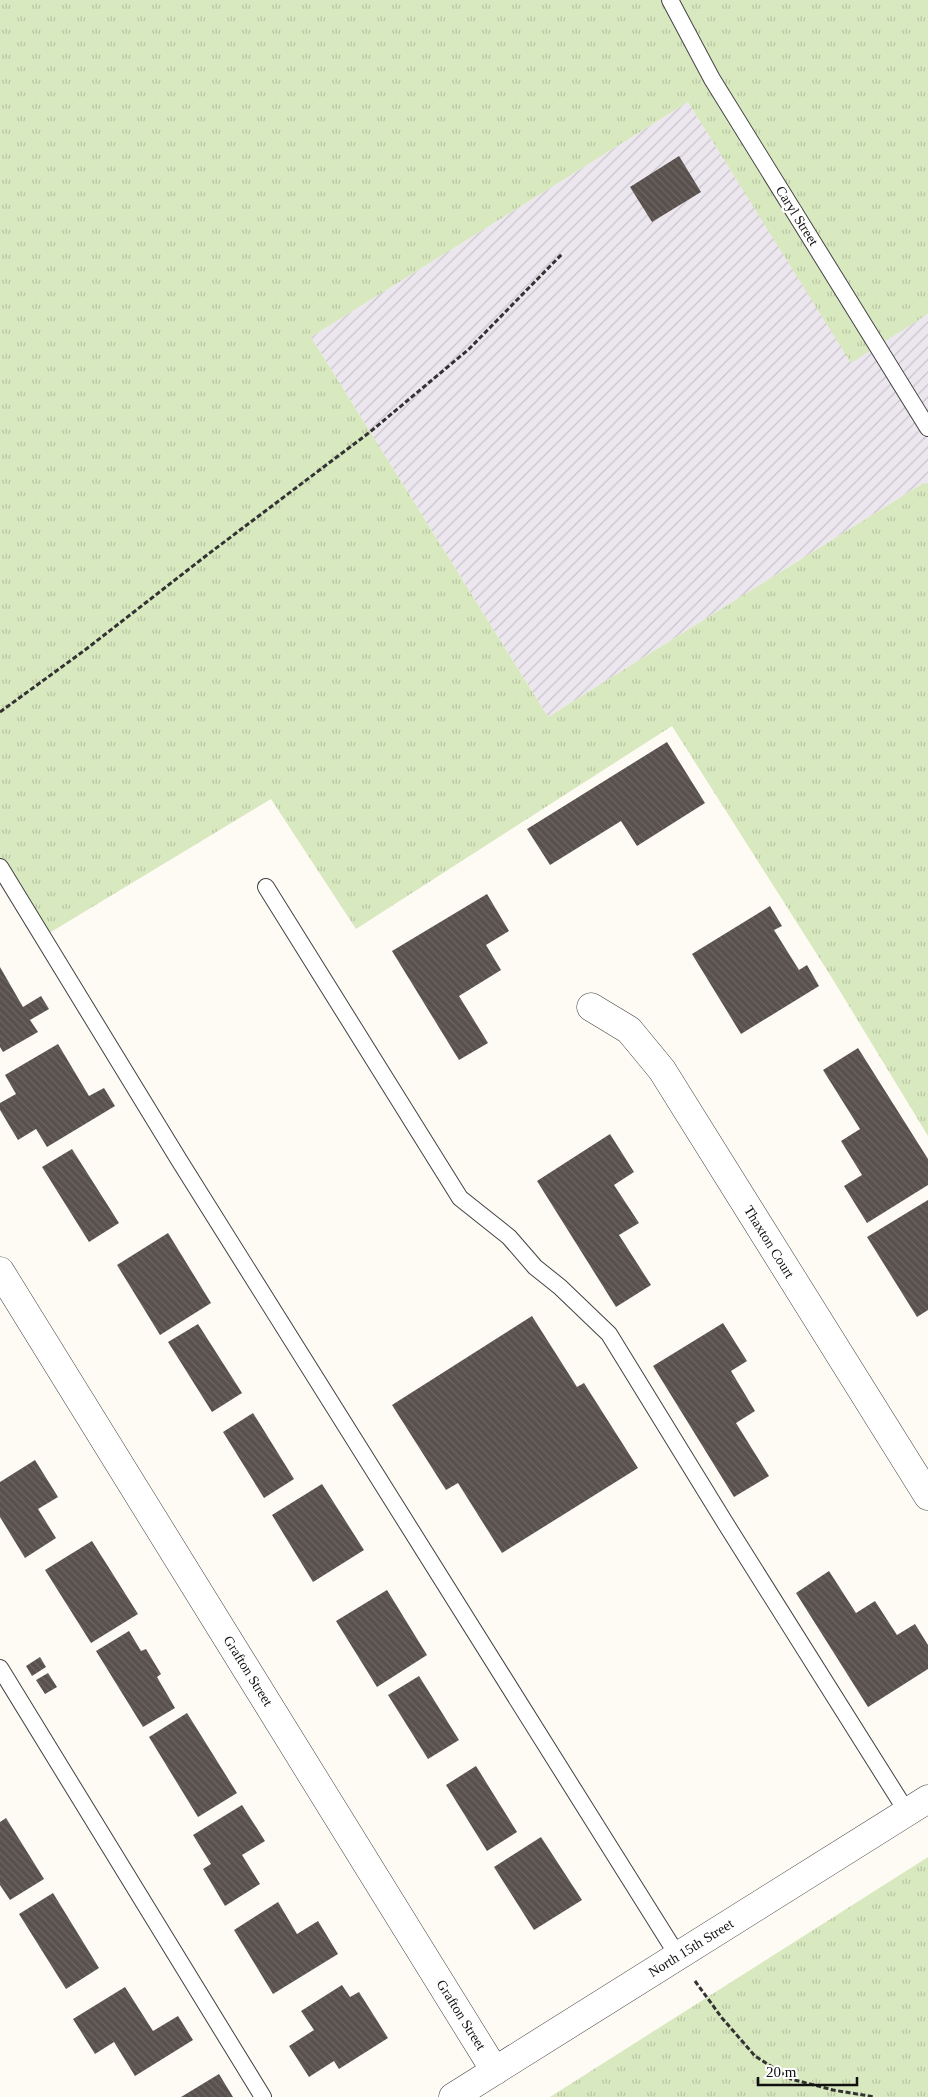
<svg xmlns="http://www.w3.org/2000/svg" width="928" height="2097" viewBox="0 0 928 2097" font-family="Georgia,serif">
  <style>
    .industrial { fill: url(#industrial-furrows) }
    .grass { fill: url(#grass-tufts) }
    .building { fill: url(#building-back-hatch) }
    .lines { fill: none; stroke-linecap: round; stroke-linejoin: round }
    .lane-casing { stroke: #434343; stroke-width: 18 }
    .street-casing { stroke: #434343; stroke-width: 29 }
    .path { stroke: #323232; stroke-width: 3; stroke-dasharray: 5 2.5; stroke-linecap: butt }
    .lane { stroke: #fff; stroke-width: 16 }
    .street { stroke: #fff; stroke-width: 28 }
    .labels { text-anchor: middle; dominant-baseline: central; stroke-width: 5; stroke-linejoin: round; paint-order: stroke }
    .street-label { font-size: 14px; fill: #101010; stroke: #fff }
  </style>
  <defs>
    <pattern id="industrial-furrows" width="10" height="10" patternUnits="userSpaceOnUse" patternTransform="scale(1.25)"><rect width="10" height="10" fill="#ece6ee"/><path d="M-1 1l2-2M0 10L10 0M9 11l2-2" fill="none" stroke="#c9c4cb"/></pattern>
    <pattern id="grass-tufts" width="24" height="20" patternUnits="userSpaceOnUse" patternTransform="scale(1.25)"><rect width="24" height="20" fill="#d8e8bf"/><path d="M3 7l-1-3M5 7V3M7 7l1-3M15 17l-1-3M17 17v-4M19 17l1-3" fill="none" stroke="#b8c6a3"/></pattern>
    <pattern id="building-back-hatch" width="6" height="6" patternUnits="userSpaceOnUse" patternTransform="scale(1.25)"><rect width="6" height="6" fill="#59514d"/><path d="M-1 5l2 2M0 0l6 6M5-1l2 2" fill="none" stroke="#6c6562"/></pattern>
  </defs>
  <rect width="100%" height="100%" fill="#fefbf5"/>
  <path class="industrial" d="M688,102L851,362L928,314V486L925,482L548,717L311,337Z"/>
  <path class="grass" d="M0,0H928V314L851,363L688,102L311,337L548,717L925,482L928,486V1136L832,978L672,726L356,929L271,799L36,941L0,884Z
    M928,1857V2097H550Z"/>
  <path class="building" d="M679,156L701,192L652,222L630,187Z
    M667,742L705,803L637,846L621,821L550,865L527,829Z
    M487,894L509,931L486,945L501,970L459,996L488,1043L459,1060L392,951Z
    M770,906L782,926L774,930L799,970L807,965L819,986L741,1034L692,954Z
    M0,967L23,1007L41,996L49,1009L30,1020L38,1032L3,1052L0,1047Z
    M58,1044L89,1096L104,1088L115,1106L47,1147L36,1129L18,1140L0,1110V1103L16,1094L5,1075Z
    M858,1048L928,1159V1185L867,1223L844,1186L862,1175L841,1141L860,1129L823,1070Z
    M610,1134L634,1172L614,1185L639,1223L619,1235L651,1285L616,1307L537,1181Z
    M72,1149L119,1223L89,1242L42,1167Z
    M928,1200V1310L917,1317L867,1237Z
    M168,1233L211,1303L160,1335L117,1265Z
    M532,1316L577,1387L584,1383L638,1468L502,1553L458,1483L446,1490L392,1405Z
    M723,1323L747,1361L731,1371L755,1411L736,1423L769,1476L734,1497L653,1366Z
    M198,1324L242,1393L212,1412L168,1342Z
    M253,1413L294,1479L264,1498L223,1432Z
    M35,1460L58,1497L38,1509L56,1538L25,1558L0,1517V1482Z
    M322,1484L364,1550L313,1582L272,1515Z
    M92,1541L138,1614L91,1643L45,1570Z
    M829,1571L856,1613L875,1601L897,1635L915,1624L928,1645V1669L868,1707L796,1593Z
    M387,1590L427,1655L377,1687L336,1621Z
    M129,1631L141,1651L146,1649L161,1674L157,1677L175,1708L143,1727L96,1651Z
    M40,1657L46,1667L32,1676L26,1666Z
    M48,1673L57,1687L45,1694L36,1680Z
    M419,1676L459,1740L428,1759L388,1695Z
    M187,1713L237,1793L198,1817L149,1737Z
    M476,1766L517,1832L487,1851L446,1785Z
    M242,1805L265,1841L242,1855L260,1884L225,1906L203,1869L211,1864L193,1835Z
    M6,1818L44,1879L10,1900L0,1885V1822Z
    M541,1837L582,1900L534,1930L494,1867Z
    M53,1893L99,1968L66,1989L19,1914Z
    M278,1902L297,1934L318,1921L338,1954L273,1994L234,1930Z
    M342,1985L350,1997L359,1992L388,2038L339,2069L334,2061L309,2077L289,2046L314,2030L301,2011Z
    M125,1987L153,2031L178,2016L193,2040L135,2076L114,2042L95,2054L73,2019Z
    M219,2074L233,2097H181Z"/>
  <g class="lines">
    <g class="lane-casing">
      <path id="lane" d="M670,0L712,79L928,428
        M0,867L179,1160L678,1956
        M266,887L460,1198L509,1237L535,1267L560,1287L609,1334L724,1521L907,1812
        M0,1668L263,2097"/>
    </g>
    <g class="street-casing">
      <path id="street" d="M591,1007L629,1030L662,1070L928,1496
        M0,1271L495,2071
        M453,2097L928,1799"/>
    </g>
    <path class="path" d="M0,712L85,650L207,555L370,432L469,349L562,254
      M695,1981L722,2018L755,2056L791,2079L833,2090L875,2097"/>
    <use href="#lane" class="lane"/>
    <use href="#street" class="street"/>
  </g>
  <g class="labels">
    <g class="street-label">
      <text transform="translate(797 216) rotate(58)">Caryl Street</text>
      <text transform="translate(769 1242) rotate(58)">Thaxton Court</text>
      <text transform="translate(248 1671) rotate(58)">Grafton Street</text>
      <text transform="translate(691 1948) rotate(-32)">North 15th Street</text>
      <text transform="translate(461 2015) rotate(58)">Grafton Street</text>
    </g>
  </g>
  <path d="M758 2077v8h99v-8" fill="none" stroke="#101010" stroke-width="2.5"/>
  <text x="766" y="2077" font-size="15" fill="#101010" stroke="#ffffff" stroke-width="4" paint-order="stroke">20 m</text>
</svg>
